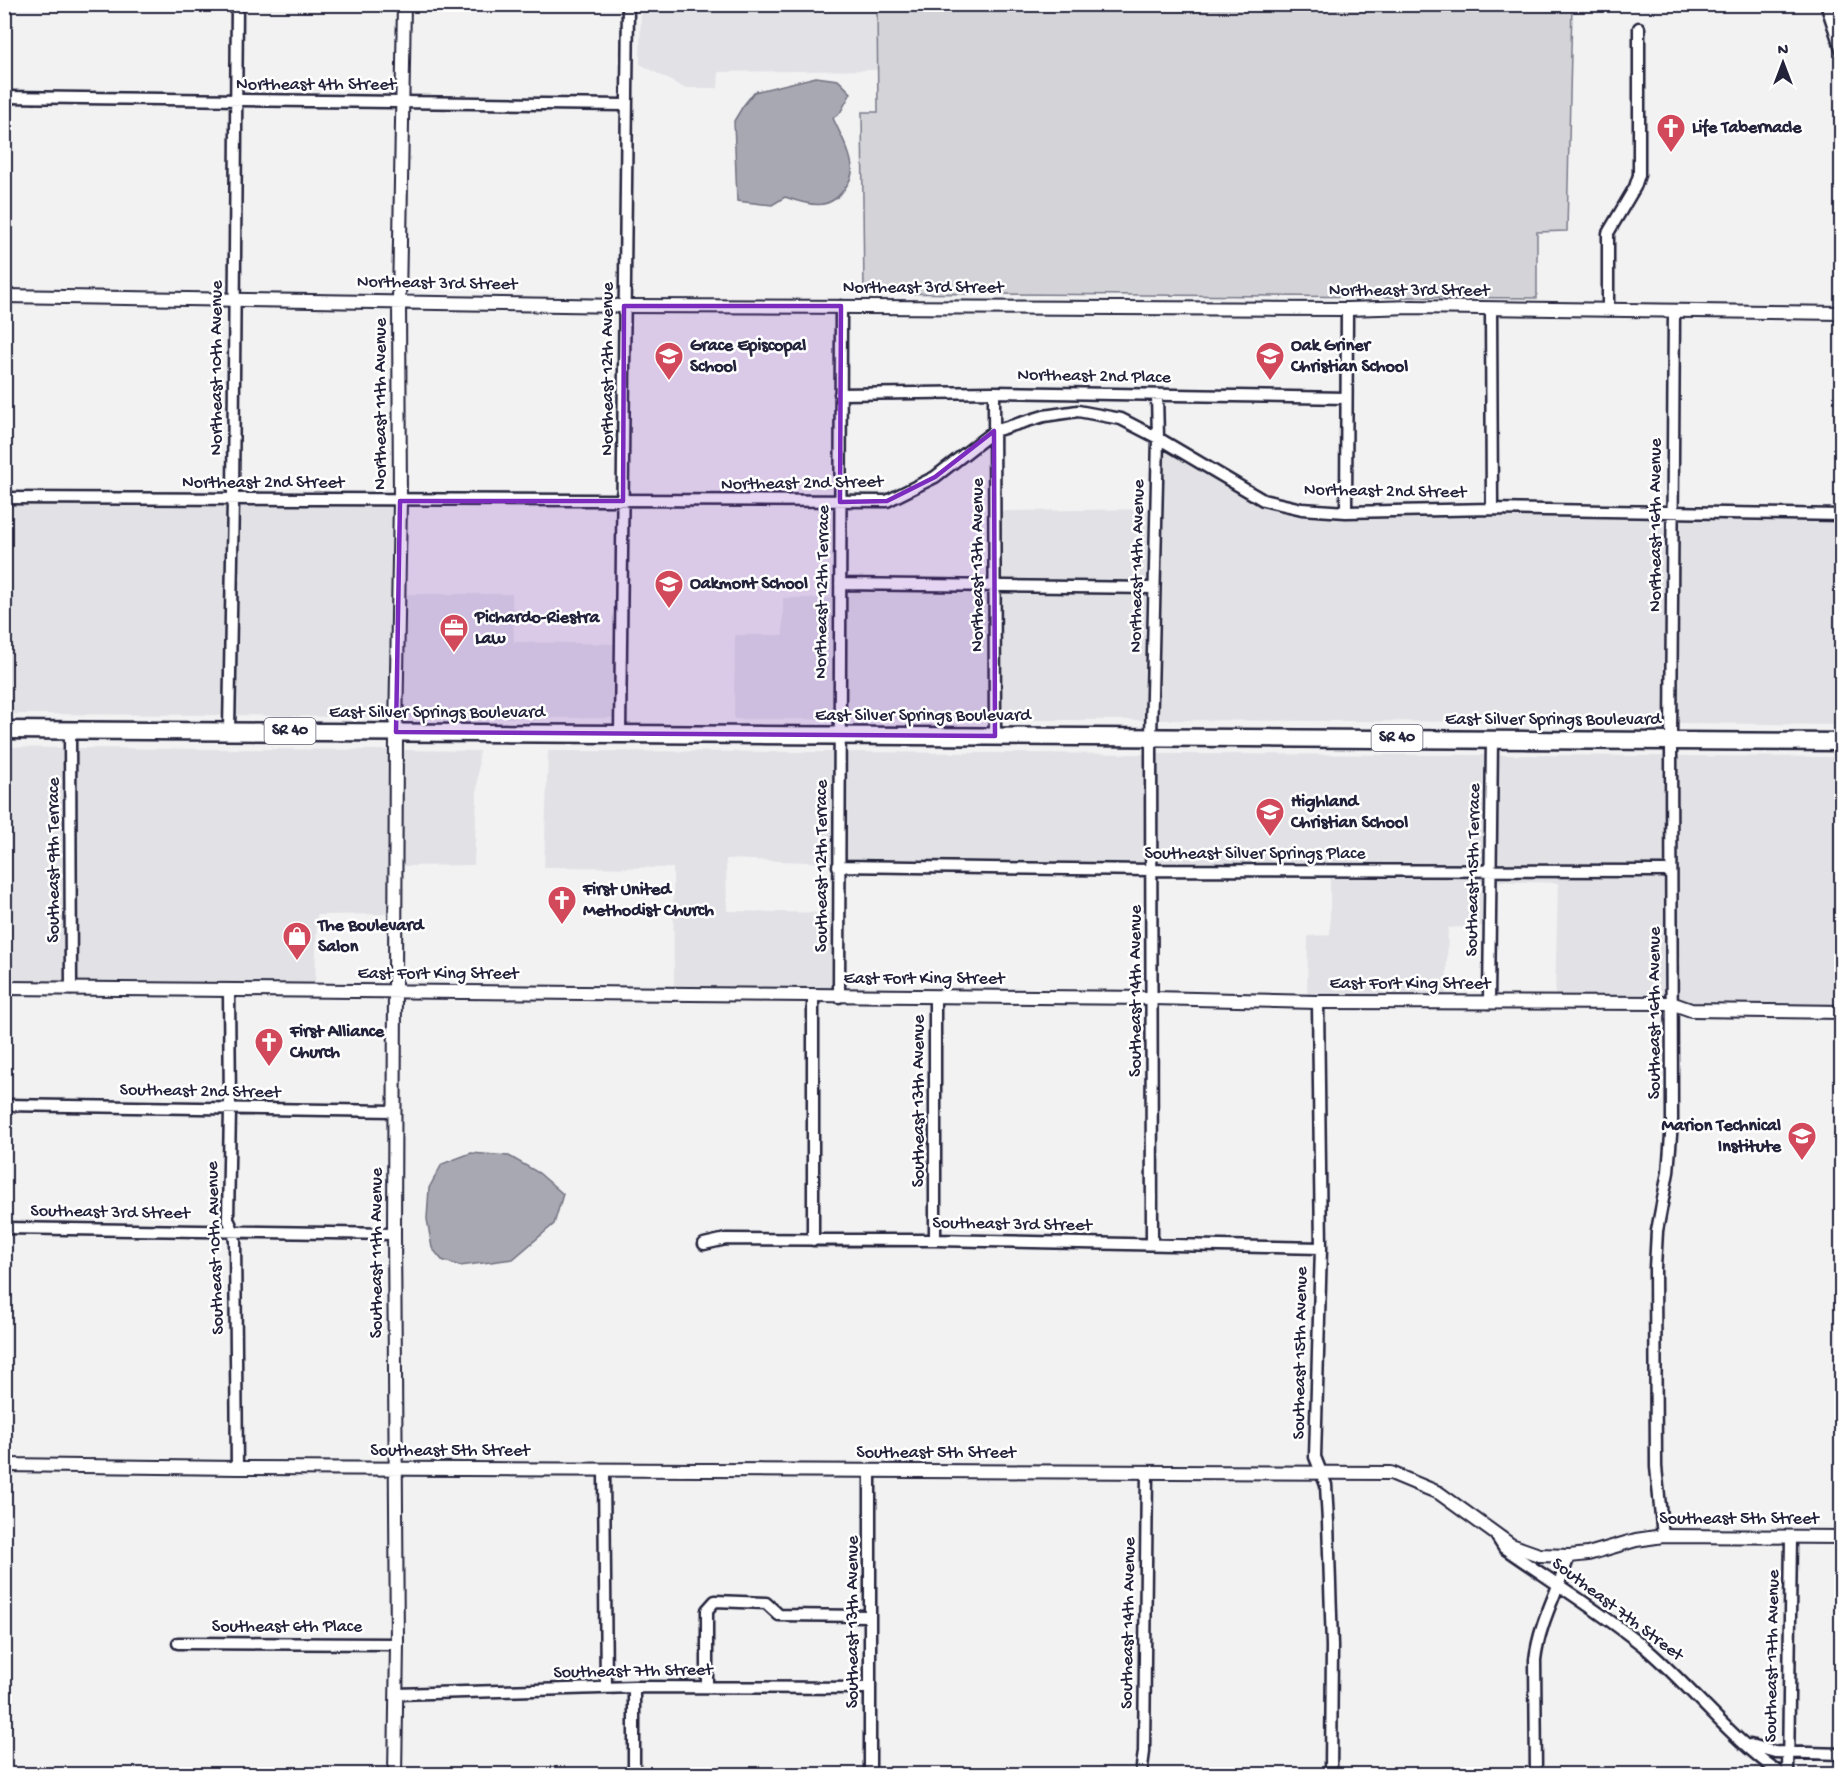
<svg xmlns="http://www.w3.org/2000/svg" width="1846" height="1779" viewBox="0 0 1846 1779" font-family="'Gochi Hand',sans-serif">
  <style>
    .built { fill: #e2e2e6 }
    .green { fill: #d3d3d8; stroke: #7a7a8a; stroke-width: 1.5 }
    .water { fill: #a8a8b2; stroke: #727282; stroke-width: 1.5 }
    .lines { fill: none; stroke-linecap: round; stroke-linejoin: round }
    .minor-casing { stroke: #22223b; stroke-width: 15 }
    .tertiary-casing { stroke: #22223b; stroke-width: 16 }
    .primary-casing { stroke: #22223b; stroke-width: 21 }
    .minor { stroke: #fff; stroke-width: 10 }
    .tertiary { stroke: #fff; stroke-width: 12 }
    .primary { stroke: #fff; stroke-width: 16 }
    .marked { fill: #7b2cbf; fill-opacity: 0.2; stroke: #7b2cbf; stroke-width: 4.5; stroke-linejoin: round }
    .labels { text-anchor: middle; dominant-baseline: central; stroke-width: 5; stroke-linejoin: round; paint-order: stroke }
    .shield { fill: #fff; stroke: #646476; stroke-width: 1.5 }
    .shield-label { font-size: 16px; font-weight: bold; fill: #22223b }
    .street-label { font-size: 18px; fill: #22223b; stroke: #fff }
    .poi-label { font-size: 18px; font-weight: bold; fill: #22223b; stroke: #fff; text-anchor: start }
  </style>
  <rect width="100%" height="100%" fill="#f2f2f3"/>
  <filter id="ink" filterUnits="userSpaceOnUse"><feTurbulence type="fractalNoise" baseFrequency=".0167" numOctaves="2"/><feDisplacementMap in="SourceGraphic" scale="12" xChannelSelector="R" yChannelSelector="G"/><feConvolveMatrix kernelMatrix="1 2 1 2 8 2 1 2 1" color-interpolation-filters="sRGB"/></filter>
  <g filter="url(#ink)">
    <path class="built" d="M641,5H877L878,70L719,72L718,88H684L640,64Z
      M1163,447L1261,505L1301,514L1340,518L1492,515L1668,518L1666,723L1157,720Z
      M5,504H228L224,715L5,714Z
      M238,504L395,506L391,718L234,715Z
      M1151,509L1149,582L1000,579V511Z
      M1678,518L1841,521V725L1676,723Z
      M845,590H990V720L843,719Z
      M1000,590L1149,594L1147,720H1000Z
      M404,594H512L514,642L617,644L616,718H401Z
      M783,598H835L832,719H734L735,635H783Z
      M5,747L65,748L66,983H5Z
      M75,748L391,750V914L317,915L315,986L76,983Z
      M401,750L479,751L474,865L402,866Z
      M548,751L832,752L833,863L726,859L727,911L833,913L831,991L674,989L673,868L544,867Z
      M842,752L1146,754L1147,864L843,860Z
      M1157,754L1487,755L1484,865L1157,864Z
      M1497,755L1666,756V865H1495Z
      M1676,756L1841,757V1006L1691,1005L1676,998Z
      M1309,876L1484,877V926L1448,928L1446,997L1307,996L1308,936L1330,935V877Z
      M1494,877H1666V997H1555L1558,883L1494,881Z"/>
    <path class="green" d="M877,5H1572L1567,231L1537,232V298L864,293L862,112H878Z"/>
    <path class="water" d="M816,77L838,80L851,93L840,113L833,118C840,134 850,150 852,167C853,174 851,179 847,185C831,212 811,206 785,197L772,205L737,201L734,121L743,106L754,92Z
      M471,1153L509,1156L539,1173L563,1194L554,1224L513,1259L460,1266L442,1260L432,1248L427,1219L429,1188L442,1164Z"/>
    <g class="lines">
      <g class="minor-casing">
        <path id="minor" d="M1826,4L1842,52
          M4,97L626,105
          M1491,309L1492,509
          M1608,310V233L1635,187L1639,175V28
          M994,392L995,736
          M840,394L994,392L1346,398
          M4,498L887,501L935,477L994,431L1044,416L1078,411L1121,419L1158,438L1263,500L1302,509L1346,512L1492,509L1842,515
          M1346,512L1347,309
          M840,584L1154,588
          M70,730L71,989
          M229,731L233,499L237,4
          M620,734L628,4
          M838,866L1152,870L1671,871
          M229,991L230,1109L228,1219L233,1230L235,1241L237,1468
          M839,997C838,766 840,536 841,306
          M1318,1002L1321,1248L1315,1457L1326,1485L1328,1522L1332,1646L1331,1774
          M1489,1003L1492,739
          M4,1105L394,1111
          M4,1228L394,1234
          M813,1240V996
          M935,1240V997
          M704,1244L726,1239L935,1240L1321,1248
          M1152,1244L1151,737L1158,438L1157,395
          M604,1470L606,1688
          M1663,1536L1656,1467L1655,1268L1657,1231L1668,1172L1672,1123L1671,740L1674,311
          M1497,1537L1504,1548C1550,1580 1598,1610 1642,1645C1690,1685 1731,1740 1782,1774
          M178,1643L397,1644
          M634,1687V1774
          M707,1687V1610L715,1601L766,1603L779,1615L870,1616
          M397,1694L634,1687L869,1688
          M1750,1745L1775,1752L1842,1754
          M870,1774V1470
          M1141,1774L1144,1752L1147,1472
          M1536,1774L1535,1660C1539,1623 1558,1591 1569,1556
          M1788,1774L1791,1537"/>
      </g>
      <g class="tertiary-casing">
        <path id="tertiary" d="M4,296L624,306L1347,309L1412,307L1842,313
          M4,988L1153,998L1318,1002L1671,1003L1691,1010L1842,1012
          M4,1465L237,1468L1391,1473L1439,1493L1511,1545L1539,1555L1569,1556L1588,1554L1636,1540L1663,1536L1842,1537
          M395,1774L397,1644L394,1234L396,732L400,501L399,301L404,4"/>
      </g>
      <g class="primary-casing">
        <path id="primary" d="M4,730L1842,742"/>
      </g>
      <use href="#minor" class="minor"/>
      <use href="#tertiary" class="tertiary"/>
      <use href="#primary" class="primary"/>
    </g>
  </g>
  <path class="marked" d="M624,306H841L840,502L887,501L935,477L994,431L995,736L396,732L400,501H623Z"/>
  <defs>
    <g id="church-pin" transform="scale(1.5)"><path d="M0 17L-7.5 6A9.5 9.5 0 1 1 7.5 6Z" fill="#d1495b" stroke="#fff"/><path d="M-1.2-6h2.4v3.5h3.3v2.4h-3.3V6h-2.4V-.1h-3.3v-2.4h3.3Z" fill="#fff"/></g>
    <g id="school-pin" transform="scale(1.5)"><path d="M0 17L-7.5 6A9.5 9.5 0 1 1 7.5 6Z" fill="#d1495b" stroke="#fff"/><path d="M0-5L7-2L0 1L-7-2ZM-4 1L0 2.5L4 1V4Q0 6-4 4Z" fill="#fff"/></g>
    <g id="office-pin" transform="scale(1.5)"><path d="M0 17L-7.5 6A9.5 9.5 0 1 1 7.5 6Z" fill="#d1495b" stroke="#fff"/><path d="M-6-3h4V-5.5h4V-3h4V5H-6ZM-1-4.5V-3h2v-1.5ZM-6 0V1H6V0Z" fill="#fff"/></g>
    <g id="shop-pin" transform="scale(1.5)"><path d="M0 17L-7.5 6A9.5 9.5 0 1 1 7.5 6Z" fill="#d1495b" stroke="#fff"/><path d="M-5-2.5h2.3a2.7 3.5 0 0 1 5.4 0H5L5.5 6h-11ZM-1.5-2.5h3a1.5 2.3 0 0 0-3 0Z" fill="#fff"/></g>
  </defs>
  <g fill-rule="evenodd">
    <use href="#church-pin" x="1671" y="128"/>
    <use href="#school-pin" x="669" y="356"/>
    <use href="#school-pin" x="1270" y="356"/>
    <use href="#school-pin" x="669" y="584"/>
    <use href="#office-pin" x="454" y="628"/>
    <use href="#school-pin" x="1270" y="812"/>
    <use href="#church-pin" x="562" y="900"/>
    <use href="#shop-pin" x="297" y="936"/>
    <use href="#church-pin" x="269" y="1042"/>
    <use href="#school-pin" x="1802" y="1136"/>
  </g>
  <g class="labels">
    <g class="shield">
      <rect x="264.5" y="718" width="51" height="26" rx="4.5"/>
      <rect x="1371.5" y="725" width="51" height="26" rx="4.5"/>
    </g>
    <g class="shield-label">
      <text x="290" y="731">SR 40</text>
      <text x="1397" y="738">SR 40</text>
    </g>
    <g class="street-label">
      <text x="316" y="85">Northeast 4th Street</text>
      <text transform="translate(437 284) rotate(1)">Northeast 3rd Street</text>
      <text x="923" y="288">Northeast 3rd Street</text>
      <text x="1409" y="291">Northeast 3rd Street</text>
      <text transform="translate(217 368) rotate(-90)">Northeast 10th Avenue</text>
      <text transform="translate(608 369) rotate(-90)">Northeast 12th Avenue</text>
      <text transform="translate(1094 377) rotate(1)">Northeast 2nd Place</text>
      <text transform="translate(381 404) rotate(-90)">Northeast 11th Avenue</text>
      <text x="263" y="483">Northeast 2nd Street</text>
      <text transform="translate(802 484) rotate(-1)">Northeast 2nd Street</text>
      <text transform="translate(1385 492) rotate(1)">Northeast 2nd Street</text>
      <text transform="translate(1656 525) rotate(-90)">Northeast 16th Avenue</text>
      <text transform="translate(978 565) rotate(-90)">Northeast 13th Avenue</text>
      <text transform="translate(1138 566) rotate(-89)">Northeast 14th Avenue</text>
      <text transform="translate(823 592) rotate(-89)">Northeast 12th Terrace</text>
      <text x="437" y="713">East Silver Springs Boulevard</text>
      <text x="923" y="716">East Silver Springs Boulevard</text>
      <text x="1553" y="720">East Silver Springs Boulevard</text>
      <text x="1255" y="854">Southeast Silver Springs Place</text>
      <text transform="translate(54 860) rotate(-90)">Southeast 9th Terrace</text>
      <text transform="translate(822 866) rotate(-90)">Southeast 12th Terrace</text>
      <text transform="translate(1474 870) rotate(-89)">Southeast 15th Terrace</text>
      <text x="438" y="974">East Fort King Street</text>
      <text x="924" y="979">East Fort King Street</text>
      <text x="1410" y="984">East Fort King Street</text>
      <text transform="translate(1136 991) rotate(-90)">Southeast 14th Avenue</text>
      <text transform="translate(1655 1013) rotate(-90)">Southeast 16th Avenue</text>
      <text transform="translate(200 1092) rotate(1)">Southeast 2nd Street</text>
      <text transform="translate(919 1101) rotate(-90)">Southeast 13th Avenue</text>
      <text transform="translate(110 1213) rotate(1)">Southeast 3rd Street</text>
      <text transform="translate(1012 1225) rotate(1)">Southeast 3rd Street</text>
      <text transform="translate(216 1248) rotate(-92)">Southeast 10th Avenue</text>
      <text transform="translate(377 1253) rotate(-90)">Southeast 11th Avenue</text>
      <text transform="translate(1301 1353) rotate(-89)">Southeast 15th Avenue</text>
      <text x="450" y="1451">Southeast 5th Street</text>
      <text x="936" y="1453">Southeast 5th Street</text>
      <text x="1739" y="1519">Southeast 5th Street</text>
      <text transform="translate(1617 1610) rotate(37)">Southeast 7th Street</text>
      <text transform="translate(853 1622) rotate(-90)">Southeast 13th Avenue</text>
      <text transform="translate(1129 1623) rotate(-89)">Southeast 14th Avenue</text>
      <text x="287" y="1627">Southeast 6th Place</text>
      <text transform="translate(1773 1656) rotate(-89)">Southeast 17th Avenue</text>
      <text transform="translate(633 1672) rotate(-1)">Southeast 7th Street</text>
    </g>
    <g class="poi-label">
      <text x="1692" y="128">Life Tabernacle</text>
      <text x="690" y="346">Grace Episcopal<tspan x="690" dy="21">School</tspan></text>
      <text x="1291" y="346">Oak Griner<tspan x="1291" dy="21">Christian School</tspan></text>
      <text x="690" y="584">Oakmont School</text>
      <text x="475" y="618">Pichardo-Riestra<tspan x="475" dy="21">Law</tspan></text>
      <text x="1291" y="802">Highland<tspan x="1291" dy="21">Christian School</tspan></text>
      <text x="583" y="890">First United<tspan x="583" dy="21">Methodist Church</tspan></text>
      <text x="318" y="926">The Boulevard<tspan x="318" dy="21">Salon</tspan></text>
      <text x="290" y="1032">First Alliance<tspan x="290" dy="21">Church</tspan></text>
      <text x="1781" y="1126" text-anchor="end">Marion Technical<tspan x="1781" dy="21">Institute</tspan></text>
    </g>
  </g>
  <rect width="1846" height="1779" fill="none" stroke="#fff" stroke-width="24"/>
  <rect x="12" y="12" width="1822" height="1755" fill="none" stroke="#22223b" stroke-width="2" filter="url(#ink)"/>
  <g transform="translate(1783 63)" stroke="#ffffff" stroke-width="4.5" paint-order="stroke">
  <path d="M0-4.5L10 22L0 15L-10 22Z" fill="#22223b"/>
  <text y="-9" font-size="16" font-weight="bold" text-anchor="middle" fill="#22223b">N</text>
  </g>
</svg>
